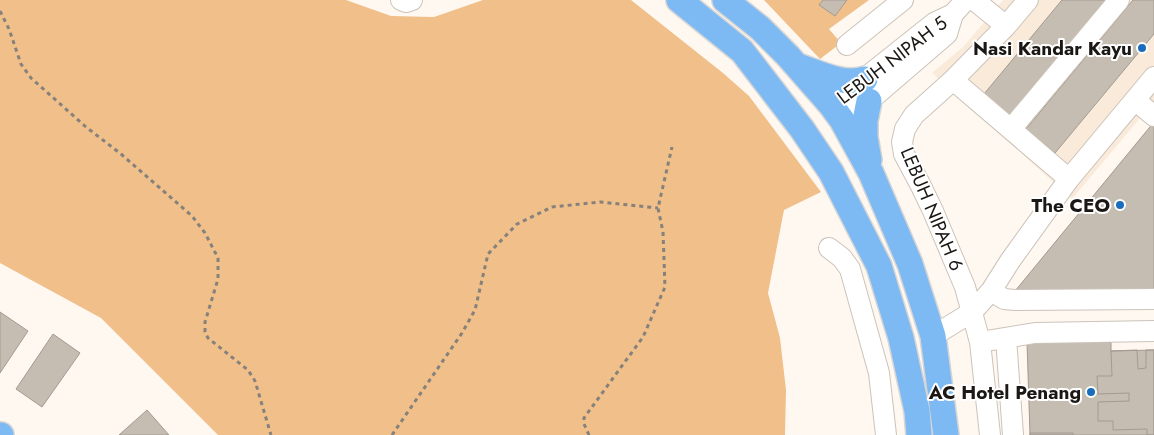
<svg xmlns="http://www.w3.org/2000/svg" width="1154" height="435" viewBox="0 0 1154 435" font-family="Jost,sans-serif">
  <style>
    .built { fill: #f9eada }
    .green { fill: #f1bf89 }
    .building { fill: #c5bcb2; stroke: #a39a91 }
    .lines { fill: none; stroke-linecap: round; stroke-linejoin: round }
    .minor-casing { stroke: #ccc3b9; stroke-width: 22 }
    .major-casing { stroke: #d6d5d5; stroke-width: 28 }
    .path { stroke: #85817c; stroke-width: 3; stroke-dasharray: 4 4; stroke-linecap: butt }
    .minor { stroke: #fff; stroke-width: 20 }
    .major { stroke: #7dbaf4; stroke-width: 25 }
    .poi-dot { fill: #1a6dbb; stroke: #fff; stroke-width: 2 }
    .labels { text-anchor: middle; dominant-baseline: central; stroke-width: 4; stroke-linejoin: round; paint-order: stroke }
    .poi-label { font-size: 19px; font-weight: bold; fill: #1a1714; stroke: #fff; text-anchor: end }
    .street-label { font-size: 19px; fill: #1a1714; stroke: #fff }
  </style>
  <rect width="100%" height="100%" fill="#fef8f1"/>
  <path class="built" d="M1003,0H1154V107L1151,105L1072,199L932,73L964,46Z"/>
  <path class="green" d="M0,0H346L391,16L434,17L483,0H631L723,73L749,96L821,192L784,210L768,293L780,338L786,390L785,435H218L101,318L0,263Z
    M764,0H869L829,29L841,43L820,59Z"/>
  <path class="building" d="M823,0H847L835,16L819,5Z
    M1062,0H1114L1015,120L984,94Z
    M1133,0H1154V34L1055,153L1026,129Z
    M1154,122V289L1018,293L1015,291Z
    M0,312L28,331L0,373Z
    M53,334L80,353L42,407L16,389Z
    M1027,342H1111V351L1154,350V435H1030Z
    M1137,350L1138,369L1146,368V350H1154V435H1147V429L1113,430V421H1098V402L1129,401V393L1098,394L1097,376H1112L1111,351Z
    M147,410L169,435H119Z
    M1030,433H1073V435H1030Z"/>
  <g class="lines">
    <g class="minor-casing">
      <path id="minor" d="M401,0L406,2L412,0
        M974,0L1006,26
        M847,45L903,0
        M953,80L1069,179
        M1135,100L1154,116
        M831,105L934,23L953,14L966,0
        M842,120L869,101L947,34L953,14
        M1011,129L1119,0
        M829,248L842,258L850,269L879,373L886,435
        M991,291L1004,299L1015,300L1154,299
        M933,336L972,312L991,291L1010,261L1069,179L1154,77
        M1006,338L1013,435
        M980,342L1035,333L1154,331
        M990,435L980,342L965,287L933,211L921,186L904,154L902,142L905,129L914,115L953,80L1006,26L1028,0"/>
    </g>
    <g class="major-casing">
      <path id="major" d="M679,0L742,51L802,129L831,172L879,266L901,338L917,411L919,435
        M725,0L760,28L788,56L831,105L842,120L871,173L910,264L933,336L946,435
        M798,66C819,73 843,86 865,79
        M869,160L865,137V121L869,101
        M0,435H1"/>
    </g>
    <path class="path" d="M0,11L9,29L21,64L31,78L86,127L121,154L192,216L205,233L218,258V279L205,322V332L208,338L248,370L255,381L271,435
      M392,435L462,333L475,310L488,254L517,224L552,207L600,202L658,208
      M589,435L584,424V418L643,337L665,287L663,232L658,208L672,147"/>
    <use href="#minor" class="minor"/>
    <use href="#major" class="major"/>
  </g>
  <g class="poi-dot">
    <circle cx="1142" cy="48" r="5"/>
    <circle cx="1120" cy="205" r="5"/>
    <circle cx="1091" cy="392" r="5"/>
  </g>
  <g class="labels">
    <g class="poi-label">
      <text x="1132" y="48">Nasi Kandar Kayu</text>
      <text x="1110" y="205">The CEO</text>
      <text x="1081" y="392">AC Hotel Penang</text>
    </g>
    <g class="street-label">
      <text transform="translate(892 60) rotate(-37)">LEBUH NIPAH 5</text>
      <text transform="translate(932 209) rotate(67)">LEBUH NIPAH 6</text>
    </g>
  </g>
</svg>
